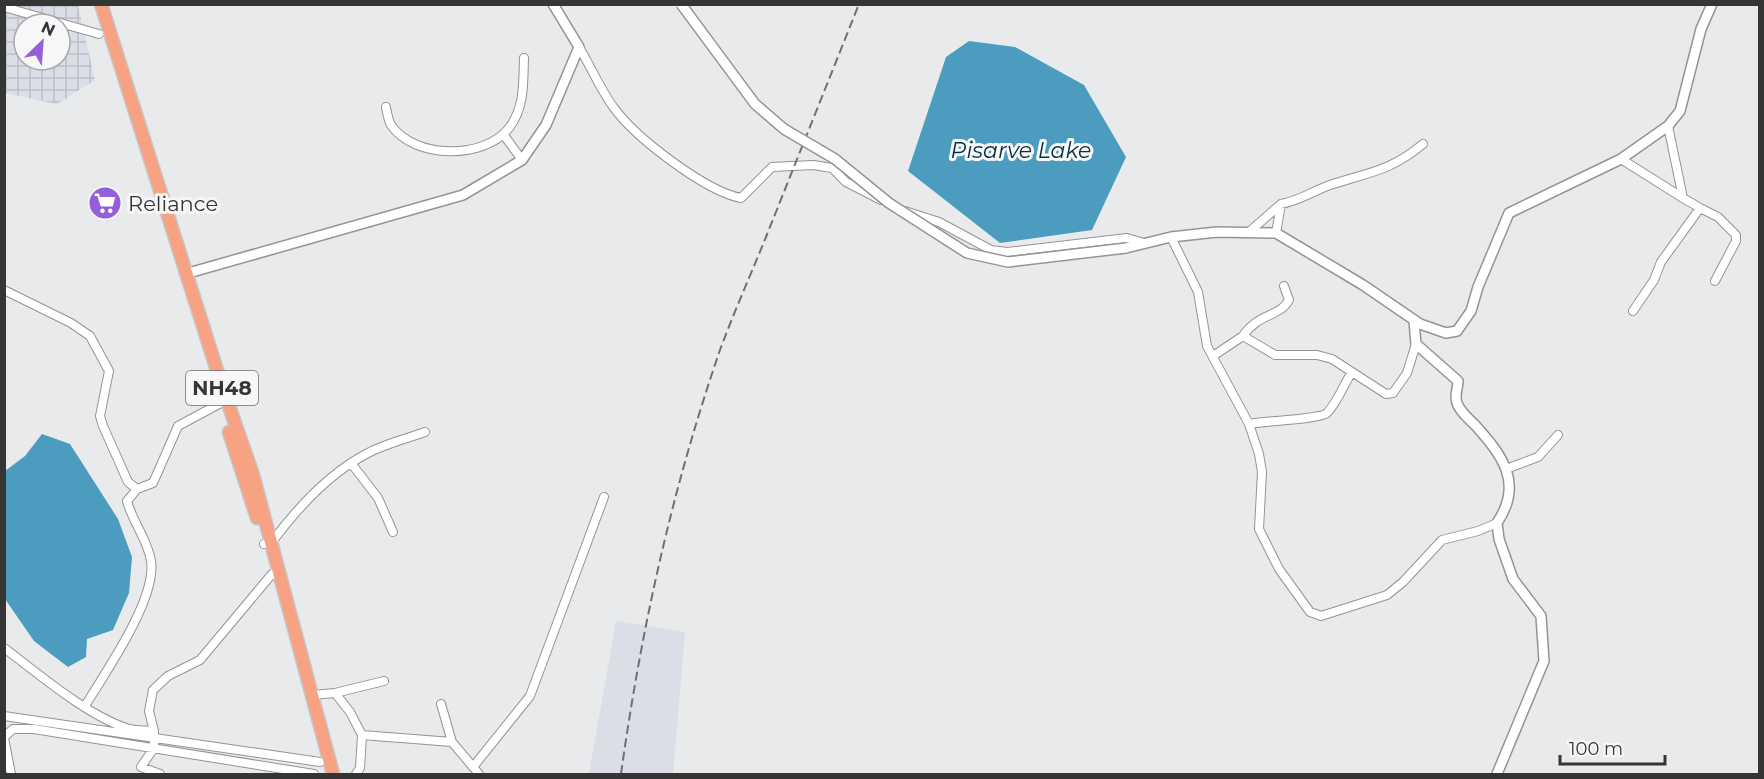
<svg xmlns="http://www.w3.org/2000/svg" width="1764" height="779" viewBox="0 0 1764 779" font-family="Montserrat,sans-serif">
  <style>
    .industrial { fill: url(#industrial-grid); fill-rule: evenodd }
    .built { fill: #dcdee7 }
    .water { fill: #4b9cbf }
    .lines { fill: none; stroke-linecap: round; stroke-linejoin: round }
    .minor-casing { stroke: #949496; stroke-width: 10 }
    .tertiary-casing { stroke: #949496; stroke-width: 12 }
    .trunk-casing { stroke: #c6c6c7; stroke-width: 15 }
    .minor { stroke: #fff; stroke-width: 8 }
    .tertiary { stroke: #fff; stroke-width: 9 }
    .trunk { stroke: #f7a282; stroke-width: 12 }
    .rail { stroke: #707071; stroke-width: 2; stroke-dasharray: 9 4.5; stroke-linecap: butt }
    .tertiary-bridge-casing { stroke: #949496; stroke-width: 12; stroke-linecap: butt }
    .tertiary-bridge { stroke: #fff; stroke-width: 9 }
    .labels { text-anchor: middle; dominant-baseline: central; stroke-width: 6; stroke-linejoin: round; paint-order: stroke }
    .shield { fill: #f7f7f9; stroke: #6f6f70; stroke-width: 1.5 }
    .shield-label { font-size: 20px; font-weight: bold; fill: #353536 }
    .poi-label { font-size: 21px; fill: #353536; stroke: #f7f7f9; text-anchor: start }
    .water-label { font-size: 22px; font-style: italic; fill: #082f3e; stroke: #f7f7f9 }
  </style>
  <defs>
    <pattern id="industrial-grid" width="8" height="8" patternUnits="userSpaceOnUse" patternTransform="scale(1.5)"><rect width="8" height="8" fill="#dcdee7"/><path d="M0 4h8M4 0v8" fill="none" stroke="#bdbfc7"/></pattern>
  </defs>
  <rect width="100%" height="100%" fill="#e9eaec"/>
  <path class="industrial" d="M5,5H78L95,80L57,104L5,93ZM24,24H60V60H24Z"/>
  <path class="built" d="M616,621L685,632L673,774H589Z"/>
  <path class="water" d="M969,41L1015,47L1084,85L1126,157L1092,230L1000,243L908,171L946,57Z
    M42,434L70,444L118,519L132,557L129,593L113,630L87,639L86,657L68,667L34,641L5,599V471L25,456Z"/>
  <g class="lines">
    <g class="minor-casing">
      <path id="minor" d="M4,7L99,34
        M579,47C591,67 600,89 614,108C636,138 705,191 741,198L772,167L813,165L832,168L846,182L881,200
        M386,107C387,112 388,120 391,125C414,159 484,160 509,128C525,107 523,83 524,58
        M503,134L522,160
        M1621,159L1683,198
        M1700,208L1718,217L1736,235V241L1715,281
        M905,211L939,222L991,250L1007,252L1127,238L1144,243
        M1250,231L1281,204
        M1276,233L1281,204C1299,201 1313,191 1330,185C1369,172 1389,172 1423,144
        M1171,237L1198,292L1207,346L1249,424L1259,454L1262,472L1259,529L1279,569L1310,612L1321,616L1387,595L1403,582L1442,540L1478,531L1497,523
        M4,290L71,323L90,336L109,371L100,416L103,426L128,482L137,489L153,483L178,426L219,404
        M1633,311L1654,280L1661,262L1700,208L1683,198L1668,126
        M1243,336C1258,313 1280,317 1289,300L1284,286
        M1213,356L1243,336L1275,355H1317L1332,359L1352,372C1344,384 1337,403 1327,413C1321,419 1264,421 1249,424
        M1352,372L1386,394L1393,393L1407,373L1416,344
        M351,463L378,498L393,532
        M1506,469L1538,457L1558,435
        M264,544L272,542C298,507 329,473 368,453C385,444 406,439 425,432
        M4,648C39,674 85,714 126,728C135,731 145,730 154,731L149,711L153,690L168,676L200,660L272,574
        M335,693L384,681
        M312,695L335,693L350,712L362,735
        M441,704L452,742
        M85,706C105,673 157,599 151,561C148,540 132,521 127,501L137,489
        M4,716L320,762
        M154,733V748L141,767L160,774
        M4,737L13,729H34L314,774
        M4,738L11,774
        M473,767L479,774
        M356,774L360,768L362,735L452,742L473,767L530,696L604,497"/>
    </g>
    <g class="tertiary-casing">
      <path id="tertiary" d="M1126,248L1171,237L1217,232L1276,233L1363,285L1420,324L1446,333L1457,331L1471,311L1478,287L1509,213L1621,159L1668,126L1680,111L1701,29L1712,4
        M185,274L463,195L522,160L546,125L579,47L553,4
        M1414,321L1416,344L1458,381C1458,388 1454,396 1457,403C1460,412 1469,419 1475,425C1502,455 1524,483 1497,523L1499,539L1513,579L1541,616L1544,661L1497,774"/>
    </g>
    <g class="trunk-casing">
      <path id="trunk" d="M101,4L221,383L253,475L333,774
        M229,432L257,518"/>
    </g>
    <use href="#minor" class="minor"/>
    <use href="#tertiary" class="tertiary"/>
    <use href="#trunk" class="trunk"/>
    <path class="rail" d="M621,774C641,630 672,489 720,350C734,312 751,274 766,237C797,159 828,82 859,4"/>
    <g class="tertiary-bridge-casing">
      <path id="tertiary-bridge" d="M681,4L755,104L784,129L835,159L889,203L967,253L1008,262L1126,248"/>
    </g>
    <use href="#tertiary-bridge" class="tertiary-bridge"/>
  </g>
  <defs>
    <g id="supermarket-disc" transform="scale(1.725)"><circle r="9.5" fill="#945fd8" stroke="#f7f7f9"/><path d="M-6-5.5h2.5l.6 2H6L4.5 2H-2.5L-4.4-4H-6ZM-1.5 3.2a1.3 1.3 0 1 0 .1 0ZM3 3.2a1.3 1.3 0 1 0 .1 0Z" fill="#fff"/></g>
  </defs>
  <g fill-rule="evenodd">
    <use href="#supermarket-disc" x="105" y="203"/>
  </g>
  <g class="labels">
    <rect class="shield" x="186" y="371" width="72" height="34" rx="4.5"/>
    <g class="shield-label">
      <text x="222" y="388">NH48</text>
    </g>
    <g class="poi-label">
      <text x="128" y="203">Reliance</text>
    </g>
    <g class="water-label">
      <text x="1021" y="150">Pisarve Lake</text>
    </g>
  </g>
  <rect width="1764" height="779" fill="none" stroke="#353536" stroke-width="12"/>
  <g transform="translate(42 42) rotate(25)"><circle r="28" fill="#f7f7f9" stroke="#a9a9ab" stroke-width="1.5"/>
  <path d="M0-4.5L10 22L0 15L-10 22Z" fill="#945fd8"/>
  <text y="-9" font-size="16" font-weight="bold" text-anchor="middle" fill="#353536">N</text>
  </g>
  <path d="M1560 755v9h105v-9" fill="none" stroke="#353536" stroke-width="3"/>
  <text x="1569" y="755" font-size="18" fill="#353536" stroke="#f7f7f9" stroke-width="4.5" paint-order="stroke">100 m</text>
</svg>
